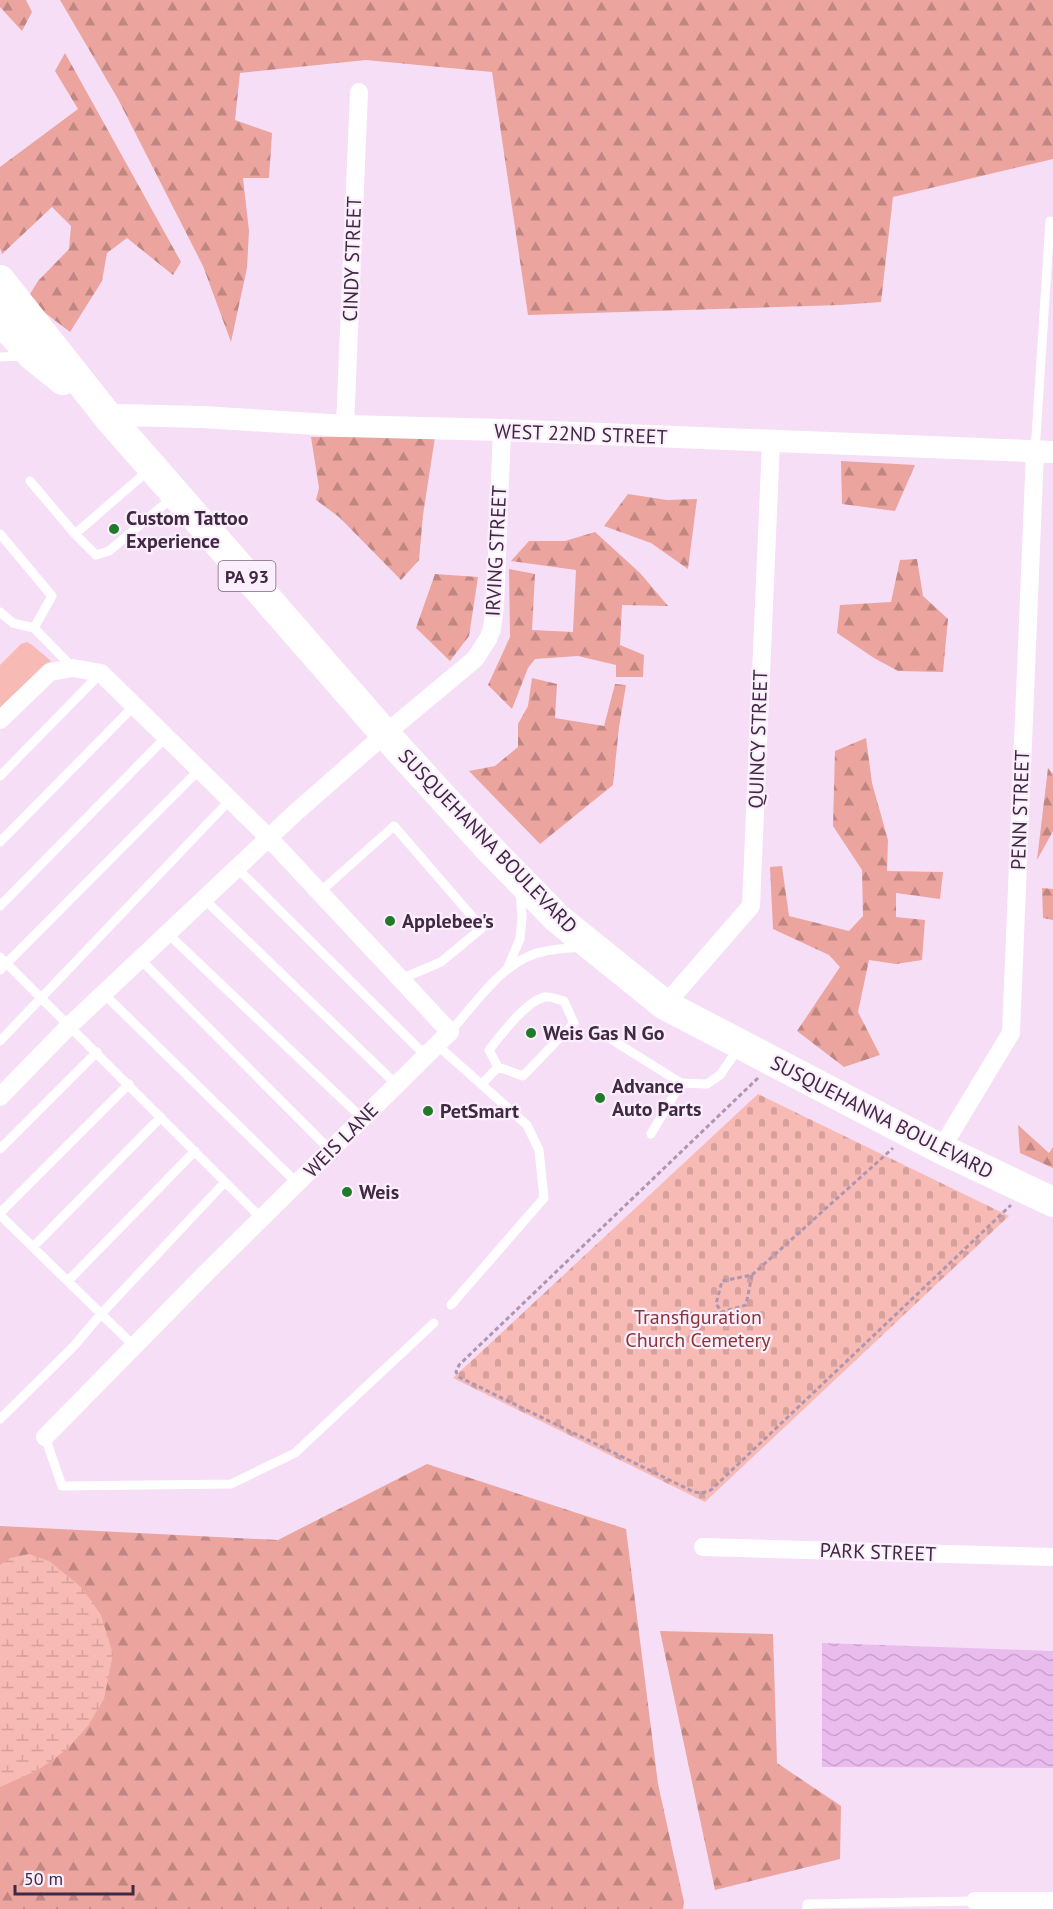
<svg xmlns="http://www.w3.org/2000/svg" width="1053" height="1909" viewBox="0 0 1053 1909" font-family="'PT Sans',sans-serif">
  <style>
    .green { fill: #f8bab4 }
    .forest { fill: url(#forest-firs) }
    .wetland { fill: url(#wetland-marsh) }
    .cemetery { fill: url(#cemetery-stones) }
    .water { fill: url(#water-waves) }
    .lines { fill: none; stroke-linecap: round; stroke-linejoin: round }
    .path { stroke: #ae96b0; stroke-width: 3; stroke-dasharray: 4.5 3; stroke-linecap: butt }
    .service { stroke: #fff; stroke-width: 9 }
    .minor { stroke: #fff; stroke-width: 18 }
    .tertiary { stroke: #fff; stroke-width: 22 }
    .trunk { stroke: #fff; stroke-width: 30 }
    .poi-dot { fill: #1f7a29; stroke: #fceffd; stroke-width: 2 }
    .labels { text-anchor: middle; dominant-baseline: central; stroke-width: 4.5; stroke-linejoin: round; paint-order: stroke }
    .shield { fill: #fceffd; stroke: #79647b; stroke-width: 1.5 }
    .shield-label { font-size: 18px; font-weight: bold; fill: #412943 }
    .street-label { font-size: 20px; fill: #412943; stroke: #fceffd }
    .poi-label { font-size: 20px; font-weight: bold; fill: #412943; stroke: #fceffd; text-anchor: start }
    .park-label { font-size: 20px; fill: #8a3634; stroke: #fceffd }
  </style>
  <defs>
    <pattern id="forest-firs" width="22" height="20" patternUnits="userSpaceOnUse" patternTransform="scale(1.5)"><rect width="22" height="20" fill="#eba49e"/><path d="M5 1l3.5 6h-7zM16 11l3.5 6h-7z" fill="#c08682"/></pattern>
    <pattern id="wetland-marsh" width="20" height="14" patternUnits="userSpaceOnUse" patternTransform="scale(1.5)"><rect width="20" height="14" fill="#f8bab4"/><path d="M1 5h8M5 5V1M11 12h8M15 12V8" fill="none" stroke="#d6a09c"/></pattern>
    <pattern id="cemetery-stones" width="16" height="16" patternUnits="userSpaceOnUse" patternTransform="scale(1.5)"><rect width="16" height="16" fill="#f8bab4"/><path d="M2 7V4a2 2 0 0 1 4 0v3zM10 15v-3a2 2 0 0 1 4 0v3z" fill="#d6a09c"/></pattern>
    <pattern id="water-waves" width="16" height="10" patternUnits="userSpaceOnUse" patternTransform="scale(1.5)"><rect width="16" height="10" fill="#eabbed"/><path d="M0 5q4-4 8 0t8 0" fill="none" stroke="#caa1cc"/></pattern>
  </defs>
  <rect width="100%" height="100%" fill="#f6def7"/>
  <path class="green" d="M27,642L32,645L51,661L44,665L0,709V665L21,644Z"/>
  <path class="forest" d="M0,0H26L32,12L22,31L0,7Z
    M60,0H1053V159L893,197L881,302L840,305L528,315L492,72L366,60L240,73L235,120L272,133L269,178H243L249,231L247,268L231,342L203,266L118,99Z
    M65,53L181,262L173,275L127,238L107,253L102,281L70,332L27,299L38,281L69,249L71,226L52,207L2,254L0,248V167L78,109L55,71Z
    M311,437H435L423,515L419,560L401,580L339,517L316,500L319,488Z
    M841,461L915,465L895,511L842,504Z
    M628,494L667,500L697,499L688,569L651,543L604,526Z
    M595,532L640,573L668,606L622,605L620,645L644,655L643,677H616V665L578,656L535,659L528,668L512,709L488,685L510,637L509,569L535,574L532,630L573,632L576,570L511,561L529,541H565Z
    M917,559L923,596L948,619L943,672L898,671L874,658L837,633L840,605L891,602L900,560Z
    M435,574L478,577L469,636L450,661L416,628Z
    M532,678L557,684L555,718L604,726L615,684L626,685L619,727L613,785L540,844L469,771L495,766L518,747V724L528,706Z
    M866,738L872,783L888,840L887,871L943,872L940,899L896,893V917L925,920L922,960L896,964L869,960L858,1012L880,1055L844,1067L797,1031L840,967L829,955L773,929L770,867L782,866L789,916L849,931L863,916L862,870L833,826L835,751Z
    M1048,768L1053,774V831L1037,860Z
    M1042,888L1053,889V920L1043,918Z
    M1018,1125L1049,1153L1053,1147V1168L1020,1153Z
    M427,1464L626,1529L658,1784L684,1902L683,1909H0V1526L278,1540Z
    M660,1631L773,1634L777,1763L841,1806L840,1859L715,1890Z"/>
  <path class="wetland" d="M29,1554L49,1561L80,1586L91,1600L101,1615L113,1654L104,1699L88,1726L67,1749L51,1761L36,1771L0,1787V1565L10,1558Z"/>
  <path class="cemetery" d="M758,1094L1009,1216L705,1502L453,1378Z"/>
  <path class="water" d="M822,1643L1053,1651V1768L822,1767Z"/>
  <g class="lines">
    <path class="path" d="M758,1078L459,1365L456,1372L459,1377L694,1492L702,1493L711,1490L1011,1205
      M752,1275L746,1305L722,1312L716,1304L722,1281L752,1275L893,1148"/>
    <path class="service" d="M0,357L24,356
      M1035,452L1050,221
      M30,481L75,534L150,469
      M0,534L52,596L34,628L73,668
      M75,534L96,555L109,551L173,497
      M0,612L13,623L34,628
      M0,776L101,673
      M0,842L134,706
      M237,868L426,1056
      M320,892L394,826L482,928L441,962L401,979
      M204,899L397,1085
      M0,906L166,737
      M167,933L363,1119
      M0,957L262,1219
      M140,959L331,1151
      M508,967L520,939L522,916L520,891
      M0,970L199,770
      M103,993L298,1184
      M450,1032C477,1002 504,958 546,951C558,948 571,948 583,947
      M601,1033L681,1083
      M0,1041L230,800
      M437,1045L527,1125L539,1150L544,1198L451,1305
      M482,1084L498,1067L523,1076L574,1023L564,1001C558,1000 551,996 545,997C526,1001 501,1035 489,1050L498,1067
      M651,1134L681,1083L707,1084L720,1075L738,1049
      M0,1149L97,1052
      M0,1213L129,1084
      M0,1215L134,1346
      M33,1247L161,1117
      M68,1281L195,1151
      M0,1419L74,1346L101,1314L225,1182
      M45,1437L62,1486L231,1484L295,1453L434,1323
      M807,1909V1904L975,1901"/>
    <path class="minor" d="M345,426L359,92
      M0,720L50,672L73,668L101,673L269,838L450,1032L203,1276L45,1437
      M665,1005L751,906L771,442
      M0,1097L67,1028L295,813L385,734L475,659L488,639L492,629L495,605L502,430
      M941,1149L1011,1033L1035,452
      M703,1547L1053,1557
      M975,1901H1053"/>
    <path class="tertiary" d="M109,418L118,415L203,417L345,426L502,430L1053,452"/>
    <path class="trunk" d="M0,280L109,418L152,467L385,734L486,845L557,918L665,1005L941,1149L1053,1202
      M0,320L33,356L63,380"/>
  </g>
  <g class="poi-dot">
    <circle cx="114" cy="529" r="6"/>
    <circle cx="390" cy="921" r="6"/>
    <circle cx="531" cy="1033" r="6"/>
    <circle cx="600" cy="1098" r="6"/>
    <circle cx="428" cy="1111" r="6"/>
    <circle cx="347" cy="1192" r="6"/>
  </g>
  <g class="labels">
    <rect class="shield" x="218.5" y="561" width="57" height="30" rx="4.5"/>
    <g class="shield-label">
      <text x="247" y="576">PA 93</text>
    </g>
    <g class="street-label">
      <text transform="translate(352 259) rotate(-88)">CINDY STREET</text>
      <text transform="translate(581 434) rotate(2)">WEST 22ND STREET</text>
      <text transform="translate(496 551) rotate(-87)">IRVING STREET</text>
      <text transform="translate(758 739) rotate(-88)">QUINCY STREET</text>
      <text transform="translate(1020 810) rotate(-88)">PENN STREET</text>
      <text transform="translate(488 841) rotate(46)">SUSQUEHANNA BOULEVARD</text>
      <text transform="translate(882 1117) rotate(27)">SUSQUEHANNA BOULEVARD</text>
      <text transform="translate(341 1140) rotate(-45)">WEIS LANE</text>
      <text transform="translate(878 1552) rotate(2)">PARK STREET</text>
    </g>
    <g class="poi-label">
      <text x="126" y="518">Custom Tattoo<tspan x="126" dy="23">Experience</tspan></text>
      <text x="402" y="921">Applebee's</text>
      <text x="543" y="1033">Weis Gas N Go</text>
      <text x="612" y="1086">Advance<tspan x="612" dy="23">Auto Parts</tspan></text>
      <text x="440" y="1111">PetSmart</text>
      <text x="359" y="1192">Weis</text>
    </g>
    <g class="park-label">
      <text x="698" y="1317">Transfiguration<tspan x="698" dy="23">Church Cemetery</tspan></text>
    </g>
  </g>
  <path d="M15 1885v9h118v-9" fill="none" stroke="#412943" stroke-width="3"/>
  <text x="24" y="1885" font-size="18" fill="#412943" stroke="#fceffd" stroke-width="4.5" paint-order="stroke">50 m</text>
</svg>
